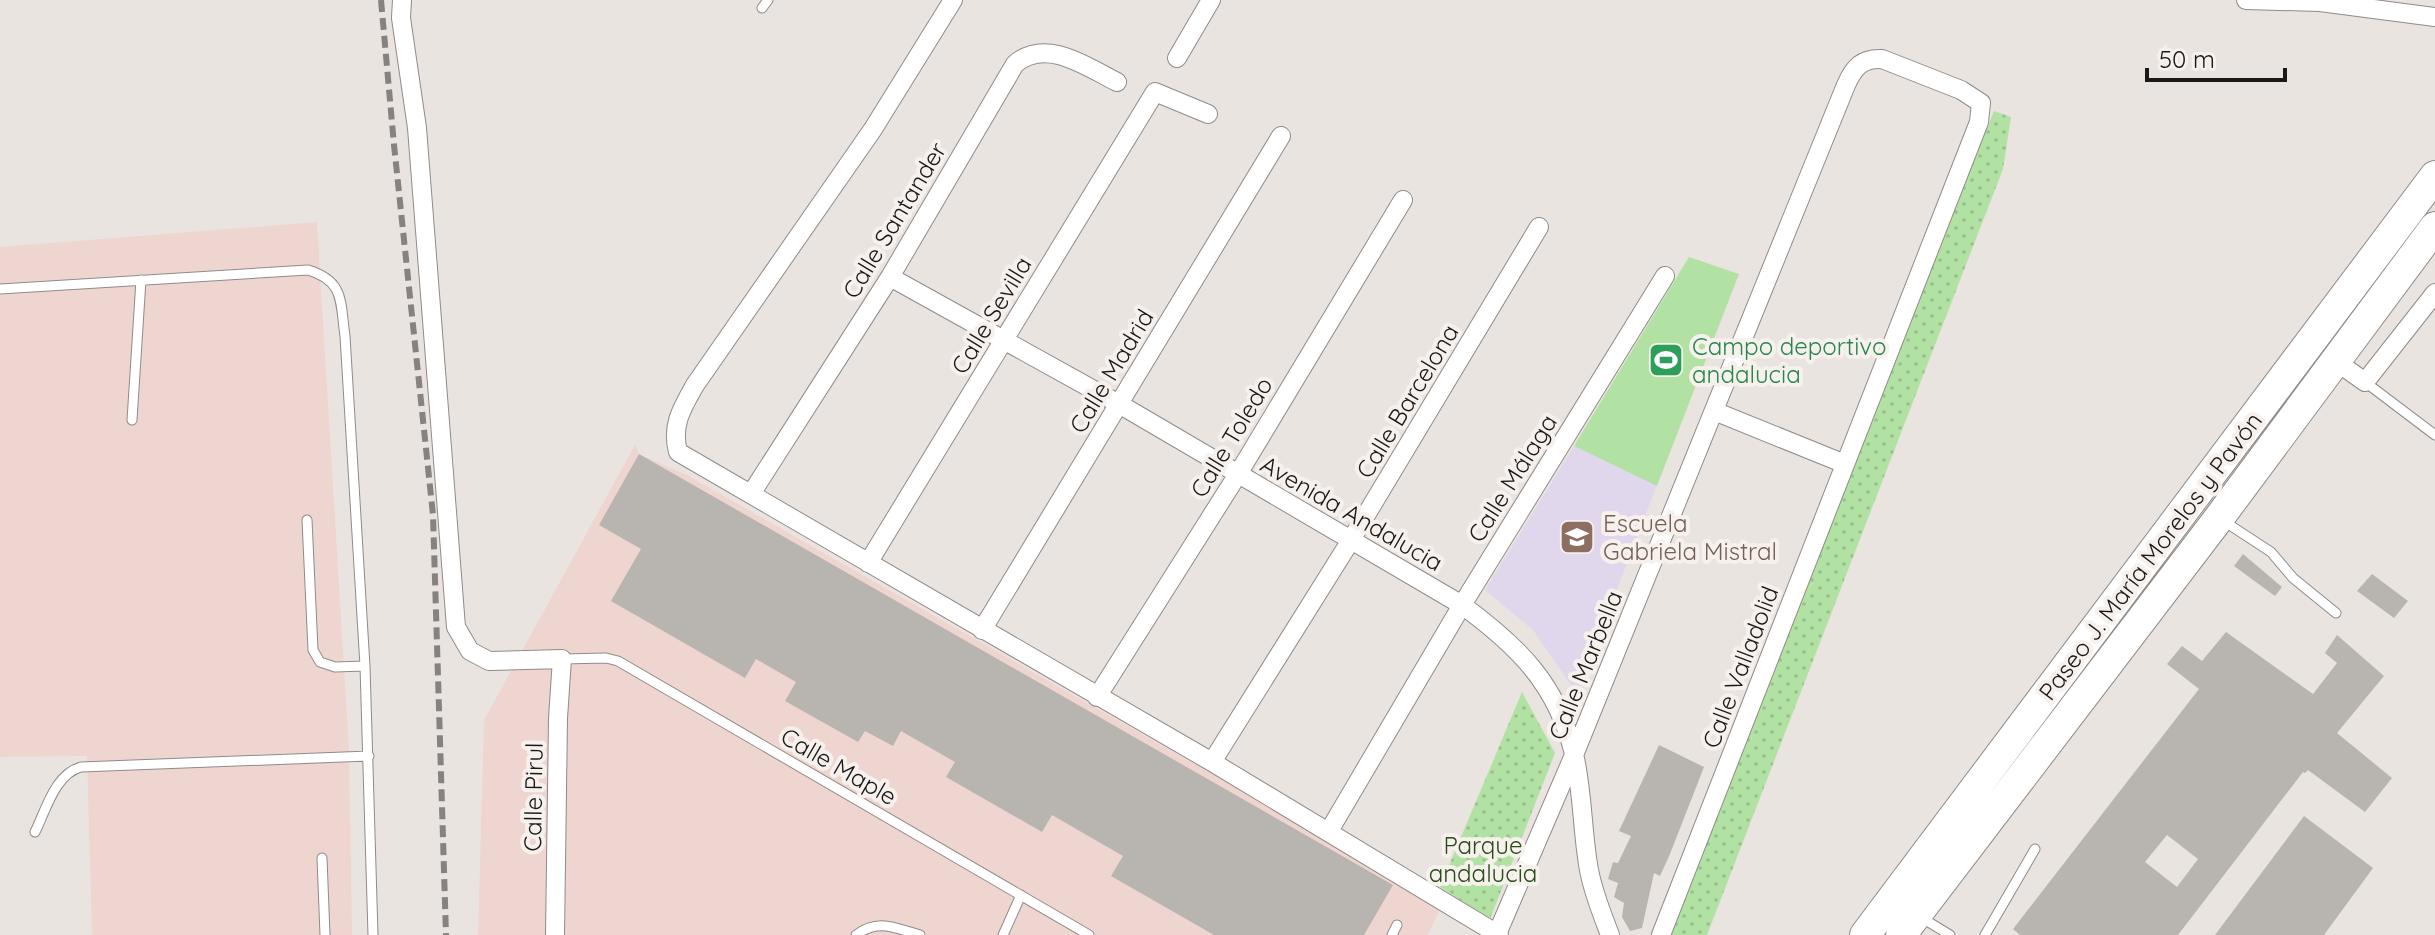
<svg xmlns="http://www.w3.org/2000/svg" width="2435" height="935" viewBox="0 0 2435 935" font-family="Quicksand,sans-serif">
  <style>
    .industrial { fill: #efd5cf }
    .education { fill: #e0d7ec }
    .green { fill: url(#green-dots) }
    .pitch { fill: #b2e2a3 }
    .building { fill: #b8b4b0; fill-rule: evenodd }
    .lines { fill: none; stroke-linecap: round; stroke-linejoin: round }
    .service-casing { stroke: #908b88; stroke-width: 11 }
    .minor-casing { stroke: #908b88; stroke-width: 20 }
    .trunk-casing { stroke: #908b88; stroke-width: 32 }
    .service { stroke: #fff; stroke-width: 9 }
    .minor { stroke: #fff; stroke-width: 18 }
    .trunk { stroke: #fff; stroke-width: 30 }
    .rail { stroke: #868280; stroke-width: 6; stroke-dasharray: 12 6; stroke-linecap: butt }
    .labels { text-anchor: middle; dominant-baseline: central; stroke-width: 8; stroke-linejoin: round; paint-order: stroke }
    .street-label { font-size: 24px; fill: #1b1918; stroke: #f7f1ee }
    .leisure-label { font-size: 24px; fill: #27864d; stroke: #f7f1ee; text-anchor: start }
    .education-label { font-size: 24px; fill: #785e54; stroke: #f7f1ee; text-anchor: start }
    .park-label { font-size: 24px; fill: #264d18; stroke: #f7f1ee }
  </style>
  <defs>
    <pattern id="green-dots" width="8" height="8" patternUnits="userSpaceOnUse" patternTransform="scale(2)"><rect width="8" height="8" fill="#b2e2a3"/><path d="M2 2h.1M6 6h.1" fill="none" stroke="#98c18c" stroke-width="1.8" stroke-linecap="round"/></pattern>
  </defs>
  <rect width="100%" height="100%" fill="#eae4e1"/>
  <path class="industrial" d="M317,222L349,749L352,935H92L87,756L0,757V247Z
    M635,445L639,454L687,475L1442,905L1428,935H478L484,720Z"/>
  <path class="education" d="M1574,446L1657,485L1577,694L1533,630L1485,590Z"/>
  <path class="green" d="M1994,111L2011,117L2003,169L1707,935H1667Z
    M1522,692L1555,753L1490,919L1440,887Z"/>
  <path class="pitch" d="M1689,257L1739,274L1657,486L1574,446Z"/>
  <path class="building" d="M639,454L1393,885L1364,935H1214L1111,876L1123,856L1052,815L1042,832L946,777L955,762L901,731L893,746L865,731L858,742L785,701L796,682L756,659L745,678L611,601L641,549L599,525Z
    M2243,554L2282,587L2275,596L2234,566Z
    M2372,574L2408,601L2394,618L2357,591Z
    M2226,632L2313,694L2337,663L2325,653L2337,635L2384,676L2337,733L2392,778L2365,812L2308,770L2305,773L2303,772L2178,935H2020L2013,929L2199,689L2167,664L2182,646L2202,661ZM2167,835L2198,859L2177,887L2145,862Z
    M1659,745L1704,767L1670,854L1660,876L1654,873L1642,928L1630,931L1622,917L1624,903L1614,897L1618,883L1608,879L1613,862L1618,863L1631,836L1619,831Z
    M2304,816L2373,868L2324,935H2215Z"/>
  <g class="lines">
    <g class="service-casing">
      <path id="service" d="M762,8L768,0
        M0,289L308,270C345,281 340,302 345,336L365,666L373,935
        M2365,382L2435,435
        M132,420L141,280
        M307,520L313,650L320,662L335,667L365,666
        M2222,520L2271,552L2293,578L2336,613
        M562,659L606,658L618,661L1089,935
        M35,832C46,810 55,774 81,767L369,756
        M322,858L325,935
        M1922,918L1950,935
        M856,935C878,918 895,928 920,935
        M1003,935L1021,895
        M1392,935L1397,925
        M1985,935L2035,849"/>
    </g>
    <g class="minor-casing">
      <path id="minor" d="M402,0L401,18L417,128L456,627L470,651L489,661L562,659L558,718L555,935
        M953,0L873,129L695,385C682,408 671,425 678,452L1212,762L1499,935
        M2246,0L2320,2L2435,17
        M1177,58L1211,0
        M890,277L1119,404L1462,605C1518,646 1557,684 1574,754C1583,792 1582,832 1589,870C1593,892 1602,914 1610,935
        M2334,360L2365,382L2435,293
        M1714,411L1845,464
        M751,494L890,277L1015,64C1046,37 1087,67 1117,82
        M868,563L1155,92L1208,114
        M982,630L1281,136
        M1097,697L1238,474L1403,200
        M1212,762L1351,540L1539,227
        M1329,831L1462,605L1665,276
        M1497,934L1574,755L1846,85C1854,67 1862,58 1882,59L1961,90L1981,103L1979,122L1661,935"/>
    </g>
    <g class="trunk-casing">
      <path id="trunk" d="M1865,935L2435,176
        M1901,935L2219,518L2435,227"/>
    </g>
    <use href="#service" class="service"/>
    <use href="#minor" class="minor"/>
    <use href="#trunk" class="trunk"/>
    <path class="rail" d="M381,0L394,145L433,515L446,935"/>
  </g>
  <defs>
    <g id="stadium-square" transform="scale(1.8)"><rect x="-9" y="-9" width="18" height="18" rx="4" fill="#2e9e5b" stroke="#f7f1ee"/><path d="M0-5a6.5 5 0 1 0 0 10a6.5 5 0 1 0 0-10ZM-3.5-1.8h7v3.6h-7Z" fill="#fff"/></g>
    <g id="school-square" transform="scale(1.8)"><rect x="-9" y="-9" width="18" height="18" rx="4" fill="#8d6e63" stroke="#f7f1ee"/><path d="M0-5L7-2L0 1L-7-2ZM-4 1L0 2.5L4 1V4Q0 6-4 4Z" fill="#fff"/></g>
  </defs>
  <g fill-rule="evenodd">
    <use href="#stadium-square" x="1666" y="360"/>
    <use href="#school-square" x="1577" y="537"/>
  </g>
  <g class="labels">
    <g class="street-label">
      <text transform="translate(894 220) rotate(-59)">Calle Santander</text>
      <text transform="translate(991 315) rotate(-59)">Calle Sevilla</text>
      <text transform="translate(1111 371) rotate(-59)">Calle Madrid</text>
      <text transform="translate(1407 401) rotate(-59)">Calle Barcelona</text>
      <text transform="translate(1231 437) rotate(-59)">Calle Toledo</text>
      <text transform="translate(1512 478) rotate(-58)">Calle Málaga</text>
      <text transform="translate(1352 513) rotate(30)">Avenida Andalucia</text>
      <text transform="translate(2150 556) rotate(-53)">Paseo J. María Morelos y Pavón</text>
      <text transform="translate(1585 665) rotate(-68)">Calle Marbella</text>
      <text transform="translate(1740 667) rotate(-69)">Calle Valladolid</text>
      <text transform="translate(839 766) rotate(30)">Calle Maple</text>
      <text transform="translate(533 797) rotate(-89)">Calle Pirul</text>
    </g>
    <g class="leisure-label">
      <text x="1692" y="346">Campo deportivo<tspan x="1692" dy="28">andalucia</tspan></text>
    </g>
    <g class="education-label">
      <text x="1603" y="523">Escuela<tspan x="1603" dy="28">Gabriela Mistral</tspan></text>
    </g>
    <g class="park-label">
      <text x="1483" y="845">Parque<tspan x="1483" dy="28">andalucia</tspan></text>
    </g>
  </g>
  <path d="M2147 68v12h138v-12" fill="none" stroke="#1b1918" stroke-width="4"/>
  <text x="2159" y="68" font-size="24" fill="#1b1918" stroke="#f7f1ee" stroke-width="6" paint-order="stroke">50 m</text>
</svg>
